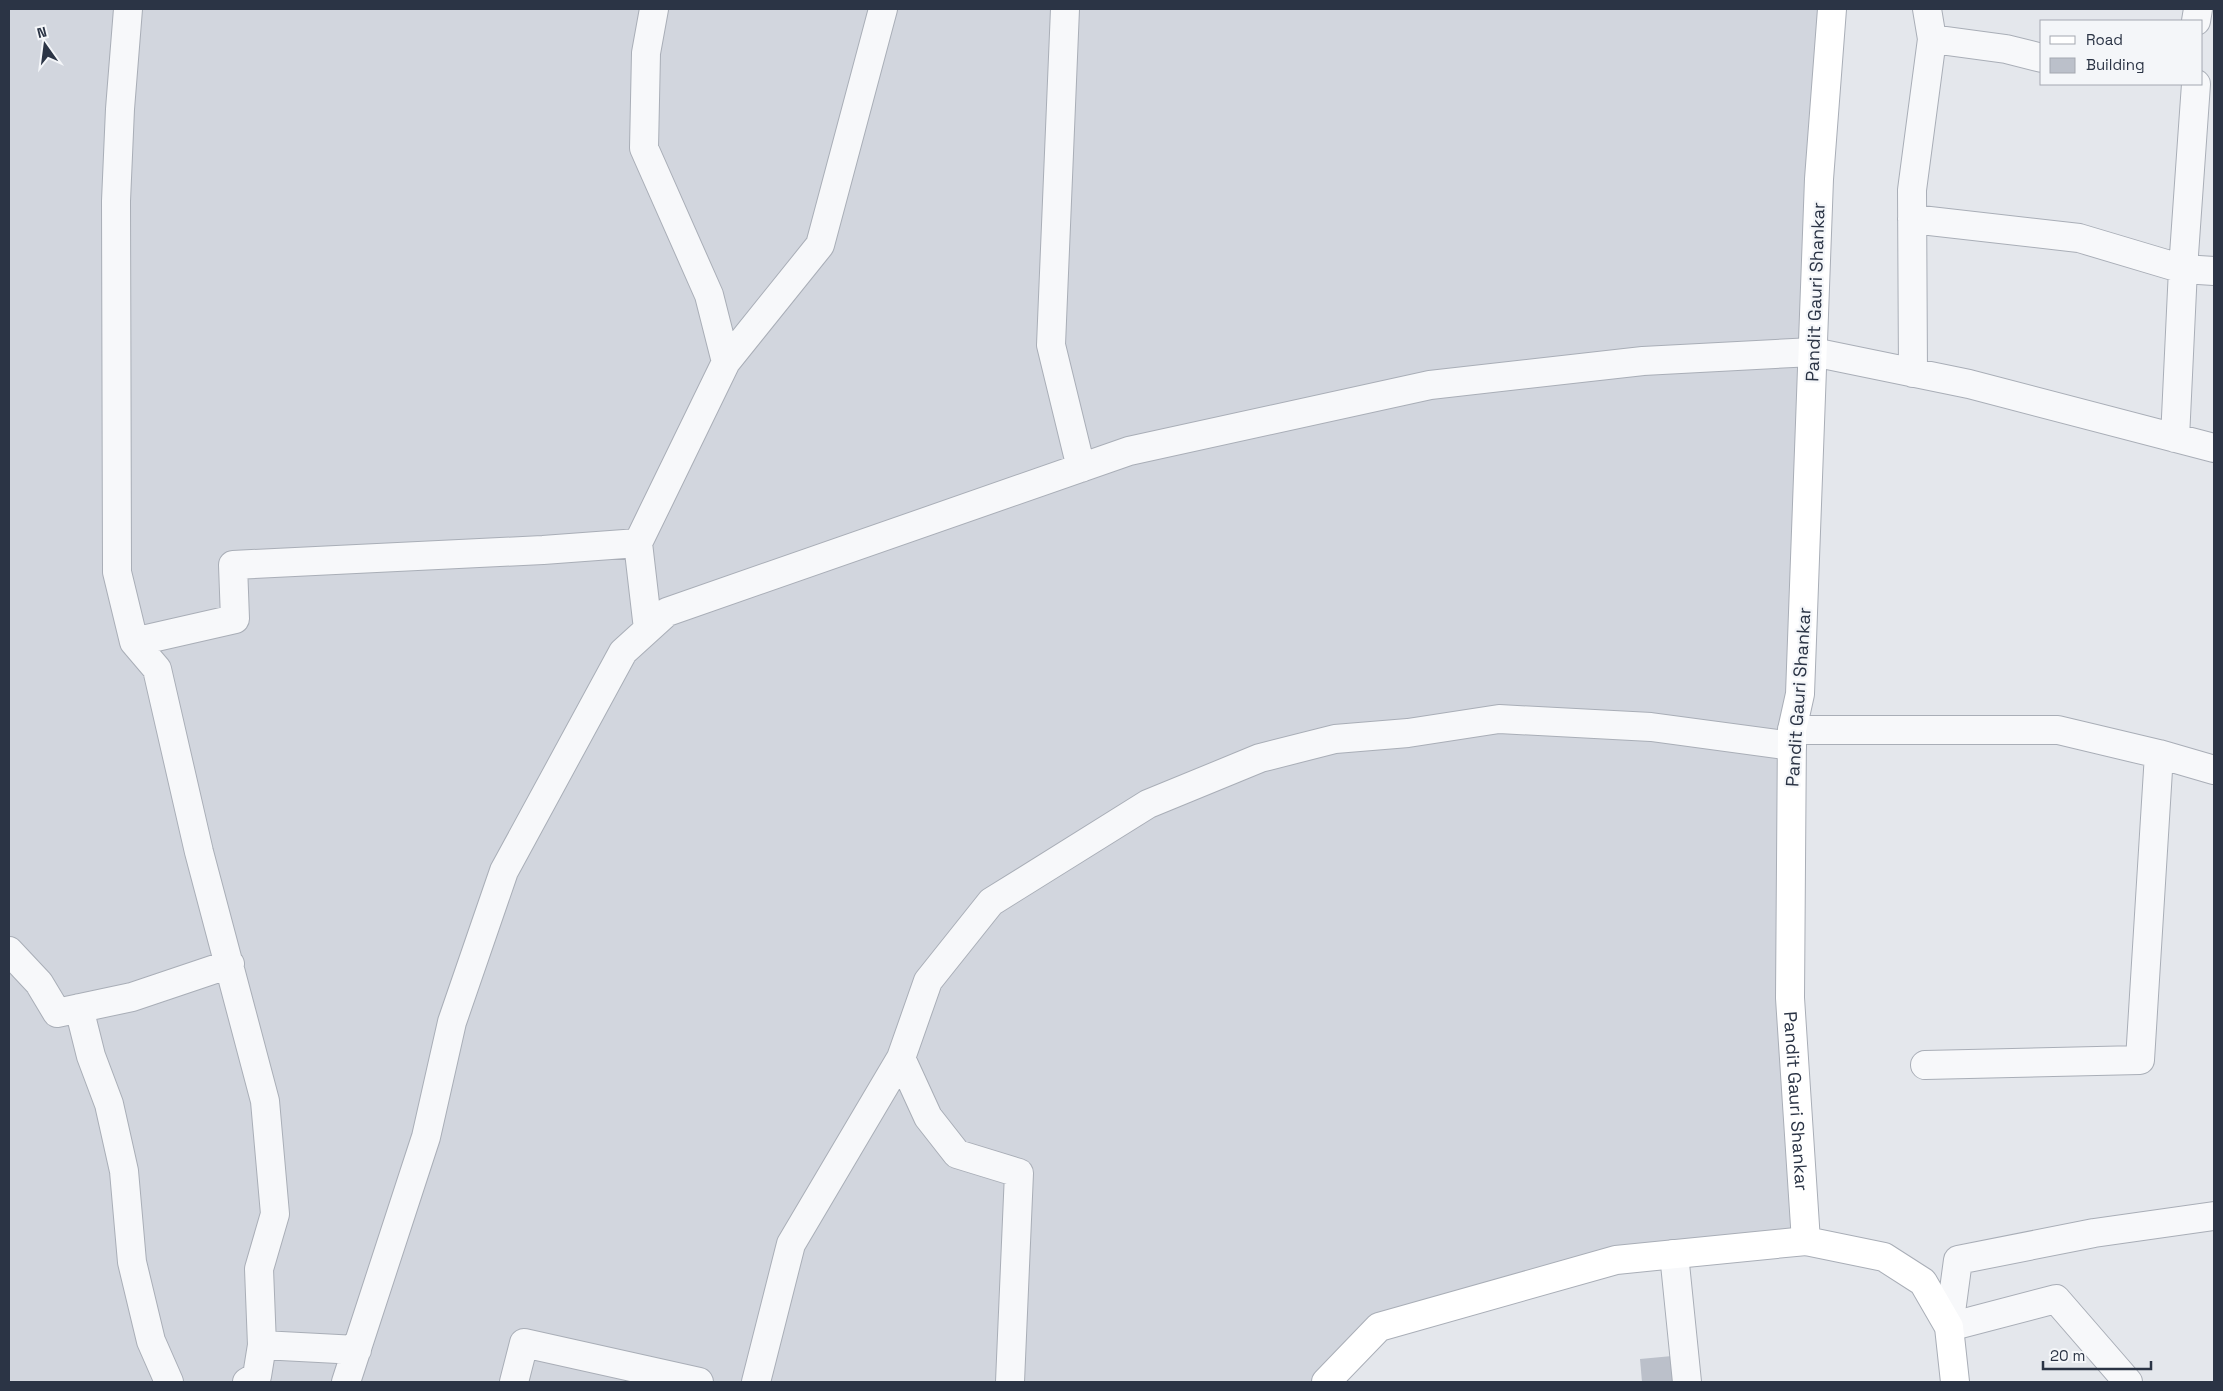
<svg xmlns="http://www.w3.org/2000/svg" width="2223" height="1391" viewBox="0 0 2223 1391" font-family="'Space Grotesk',sans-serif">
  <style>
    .built { fill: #d2d6de }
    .building { fill: #bbc0ca }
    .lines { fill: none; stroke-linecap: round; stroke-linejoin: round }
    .street-casing { stroke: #a9aeb7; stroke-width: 30 }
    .secondary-casing { stroke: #a9aeb7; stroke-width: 30 }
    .street { stroke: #f7f8fa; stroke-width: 28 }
    .secondary { stroke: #fff; stroke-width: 28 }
    .labels { text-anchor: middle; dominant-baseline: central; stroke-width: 4.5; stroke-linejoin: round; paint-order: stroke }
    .street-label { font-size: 18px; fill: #2b3445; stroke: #f4f6f9 }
  </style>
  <rect width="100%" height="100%" fill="#e4e7ec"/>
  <path class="built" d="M9,9H1833L1792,730L1806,1241L1464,1302L1379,1327L1326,1382H9Z"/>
  <path class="building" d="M1683,1355L1685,1382H1642L1640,1359Z"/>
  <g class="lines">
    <g class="street-casing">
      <path id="street" d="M128,9L120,109L116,201L117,572L134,642L157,669L199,852L265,1101L275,1214L259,1269L262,1345
        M654,9L646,53L644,148L709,295L726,362
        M1065,9L1051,345L1081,468
        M2196,21L2198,9
        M1932,39L2006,49L2042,58
        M1912,219L2079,238L2183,269L2214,271
        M1913,373L1912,190L1932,39L1927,9
        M2175,438L2183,269L2196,84
        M648,629L638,543L726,362L820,245L883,9
        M134,642L235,619L233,565L543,550L638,543
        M1792,730H2058L2159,754L2140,1060L1925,1065
        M2159,754L2214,770
        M9,951L39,983L57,1013L132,997L230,964
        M79,1008L91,1056L109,1104L124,1171L132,1262L151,1341L169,1382
        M1674,1254L1687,1382
        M247,1382L257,1376L262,1345L357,1350
        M346,1382L426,1137L452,1022L504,871L623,652L667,612L1129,451L1430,385L1643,361L1813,352L1969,384L2214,448
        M514,1382L524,1343L699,1382
        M756,1382L791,1244L901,1058
        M1010,1382L1019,1173L957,1154L928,1117L901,1058L928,981L991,902L1148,804L1260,758L1335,739L1408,733L1499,719L1651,727L1792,746
        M2128,1382L2056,1299L1949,1327L1958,1260L2094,1233L2214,1216"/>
    </g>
    <g class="secondary-casing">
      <g id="secondary">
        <path id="s1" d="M1832,9L1819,179L1800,694L1792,730L1790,998L1806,1241L1884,1257L1923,1282L1949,1327L1955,1382"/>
        <path d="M1326,1382L1379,1327L1616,1260L1806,1241"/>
      </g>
    </g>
    <use href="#street" class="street"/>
    <use href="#secondary" class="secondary"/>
  </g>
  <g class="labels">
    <g class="street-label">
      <text transform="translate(1815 292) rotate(-88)">Pandit Gauri Shankar</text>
      <text transform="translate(1798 697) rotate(-86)">Pandit Gauri Shankar</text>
      <text stroke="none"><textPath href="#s1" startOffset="1094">Pandit Gauri Shankar</textPath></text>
    </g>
  </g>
  <rect width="2223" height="1391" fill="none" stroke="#2b3445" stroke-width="20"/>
  <rect x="2040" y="20" width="162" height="65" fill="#f4f6f9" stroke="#a4a8b1"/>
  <rect x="2050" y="36" width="25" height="8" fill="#ffffff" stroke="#a4a8b1"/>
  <text x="2086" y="45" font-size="15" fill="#2b3445">Road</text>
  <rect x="2050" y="58" width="25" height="15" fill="#bbc0ca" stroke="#a4a8b1"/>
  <text x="2086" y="70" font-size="15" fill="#2b3445">Building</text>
  <g transform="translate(45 45) rotate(346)" stroke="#f4f6f9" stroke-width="4" paint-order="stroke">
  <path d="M0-4L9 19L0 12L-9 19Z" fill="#2b3445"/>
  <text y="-8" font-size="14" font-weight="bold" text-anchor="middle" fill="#2b3445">N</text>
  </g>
  <path d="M2043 1361v8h108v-8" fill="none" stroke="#2b3445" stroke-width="2.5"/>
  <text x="2050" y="1361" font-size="15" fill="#2b3445" stroke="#f4f6f9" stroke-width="4" paint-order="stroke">20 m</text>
</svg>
